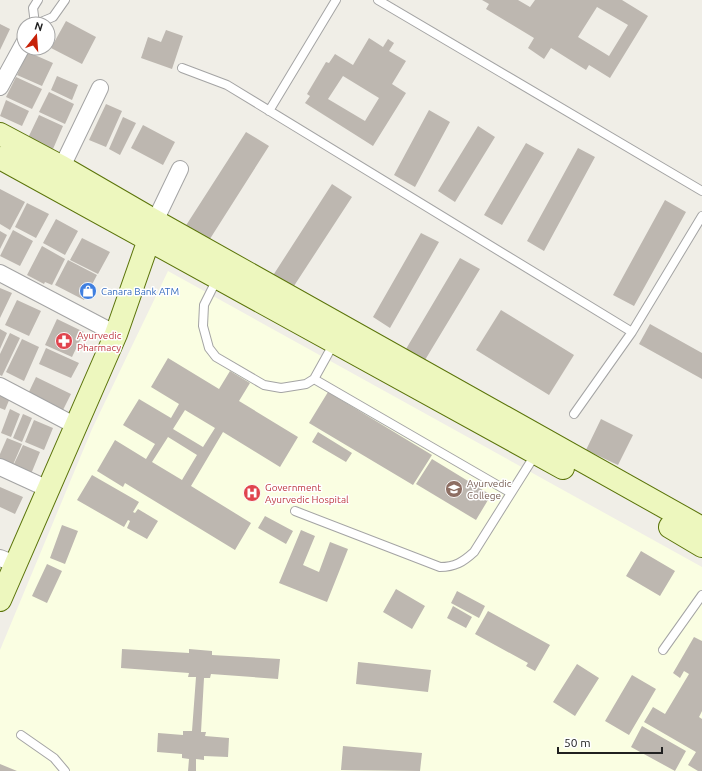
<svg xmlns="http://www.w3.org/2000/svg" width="702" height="771" viewBox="0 0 702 771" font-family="Ubuntu,sans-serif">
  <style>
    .education { fill: #fafee2 }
    .building { fill: #bdb7b0; fill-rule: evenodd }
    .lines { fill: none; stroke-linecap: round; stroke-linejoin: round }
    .lane-casing { stroke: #a4a4a4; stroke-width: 10 }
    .street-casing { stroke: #a4a4a4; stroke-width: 18 }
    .secondary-casing { stroke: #5b740a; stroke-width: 24 }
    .lane { stroke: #fff; stroke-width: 8 }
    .street { stroke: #fff; stroke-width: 16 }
    .secondary { stroke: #edf7be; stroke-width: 22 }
    .labels { text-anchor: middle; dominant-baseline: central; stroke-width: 3; stroke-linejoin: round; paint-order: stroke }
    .shop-label { font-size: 10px; fill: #366cbe; stroke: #fff; text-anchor: start }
    .health-label { font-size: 10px; fill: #be3a42; stroke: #fff; text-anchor: start }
    .education-label { font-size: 10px; fill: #785e54; stroke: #fff; text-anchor: start }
  </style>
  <rect width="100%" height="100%" fill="#f0eee7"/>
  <path class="education" d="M168,271L702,567V771H0V650L92,429Z"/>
  <path class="building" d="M482,0H518L530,7L535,0H622L648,16L610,78L589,65L586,70L551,48L544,59L528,48L534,38L486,9L489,4ZM597,7L628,25L609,56L578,37Z
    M66,21L96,37L82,64L51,48Z
    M0,24L10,29L0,50Z
    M166,30L183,36L172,69L141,58L148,37L161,42Z
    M369,38L383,47L388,39L394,43L389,51L406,61L392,84L406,93L373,146L305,103L310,96L307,94L326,62L329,63L335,54L353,65ZM343,76L379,98L365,121L328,99Z
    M28,52L53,63L42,86L17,75Z
    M57,76L78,85L72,100L51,90Z
    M16,77L42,89L32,109L6,97Z
    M49,92L74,104L65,124L39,112Z
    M6,100L29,111L22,126L0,116Z
    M106,104L122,111L106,147L89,140Z
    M429,110L450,122L415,187L394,175Z
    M39,115L63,126L53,149L28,138Z
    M123,117L136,123L120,155L109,149Z
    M143,125L175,142L163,165L131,148Z
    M478,126L495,137L455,202L438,191Z
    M246,132L269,146L208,242L185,227Z
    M526,143L544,153L502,225L484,215Z
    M578,148L595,157L544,251L527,241Z
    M332,184L352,197L292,289L272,277Z
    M0,189L25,202L10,230L0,224Z
    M665,200L686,212L634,306L613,295Z
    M27,203L49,214L36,238L15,227Z
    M56,219L78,231L65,255L43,243Z
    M13,230L33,241L20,266L0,256Z
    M0,231L7,235L0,249Z
    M421,233L439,242L390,328L373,317Z
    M82,238L110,252L98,274L70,260Z
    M42,246L65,259L52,285L45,282L44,284L27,275Z
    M460,258L480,269L425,360L406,349Z
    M68,260L97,275L84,300L55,285Z
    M0,288L12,293L0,318Z
    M17,300L41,311L29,336L5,325Z
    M501,310L574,355L549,395L476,350Z
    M57,319L84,332L72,357L45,345Z
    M650,324L702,353V379L639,344Z
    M0,329L7,333L0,349Z
    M10,333L20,338L2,376L0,375V354Z
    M22,339L39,347L24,381L6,372Z
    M46,348L79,363L71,378L39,364Z
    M168,358L219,389L230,371L250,383L239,401L298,437L280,467L223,432L191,486L251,523L235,550L125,483L123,487L97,471L115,440L146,459L155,444L123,425L139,399L171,418L179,404L151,387ZM185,410L215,428L203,447L173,429ZM168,437L197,455L182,480L152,462Z
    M36,377L71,394L62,412L27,396Z
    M328,392L432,455L413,485L309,423Z
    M0,394L10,398L5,410L0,408Z
    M10,409L20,414L11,437L1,433Z
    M23,414L32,418L22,442L13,438Z
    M601,419L633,435L618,465L586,450Z
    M34,420L53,428L44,450L25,442Z
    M318,432L352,453L346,462L312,442Z
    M7,438L22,444L12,467L0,462V454Z
    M23,445L40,452L31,474L13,466Z
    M432,459L491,495L476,520L416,484Z
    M92,475L139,502L133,512L135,513L138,509L158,521L147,539L127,528L130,521L128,520L124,527L77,500Z
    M0,487L23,497L15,514L0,507Z
    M265,516L293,531L286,544L258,528Z
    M62,525L78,531L65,564L50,558Z
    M301,530L315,536L303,565L319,572L330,542L348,549L327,602L279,583Z
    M641,551L675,571L660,596L626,576Z
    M47,564L62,571L47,603L32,596Z
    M396,589L425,606L412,629L383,612Z
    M457,591L485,606L479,618L451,603Z
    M453,606L472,617L466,628L447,618Z
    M488,611L550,645L535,671L526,666L528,663L475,634Z
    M694,637L702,641V711L699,717L702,719V771H698L688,765L696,752L644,722L653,707L665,714L689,674L684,671L680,678L673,673Z
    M122,649L189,653V649L212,651V655L280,659L278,679L211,674L210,678H204L201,732H206L205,736L229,738L228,757L204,756V760L196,759V771H188L189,759L182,758V754L157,752L158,733L183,735V731H192L196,677H188L189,673L121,668Z
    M358,662L431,670L428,692L356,684Z
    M577,664L599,678L575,716L553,702Z
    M632,675L656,689L629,735L605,721Z
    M642,726L686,751L675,771L631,747Z
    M343,746L422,753L420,771L341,770Z
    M0,764L17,771H0Z"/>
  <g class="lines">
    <g class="lane-casing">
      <path id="lane" d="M378,0L702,191
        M35,24L33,8L38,0
        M36,24L53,17L65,0
        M182,68L227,85L632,332
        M269,111L336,0
        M217,279L204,305L203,326L209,348L216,357L264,385L281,388L306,384L314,379L334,343
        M314,379L511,493
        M574,414L632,332L702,216
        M295,511L440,567C455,567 463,562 474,552L535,455
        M663,650L702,595
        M21,735L54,758L65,771"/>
    </g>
    <g class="street-casing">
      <path id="street" d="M0,87L24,43
        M57,177L100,88
        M155,221L180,169
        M0,273L116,334
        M0,386L76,426
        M0,467L48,489
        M0,558L15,564"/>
    </g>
    <g class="secondary-casing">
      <path id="secondary" d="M0,134L62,167L155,221L702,528
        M0,158L563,468
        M670,527L702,546
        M0,600L116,334L153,228"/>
    </g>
    <use href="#lane" class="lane"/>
    <use href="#street" class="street"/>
    <use href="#secondary" class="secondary"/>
  </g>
  <defs>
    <g id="shop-disc" transform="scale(0.9)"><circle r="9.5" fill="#3f7fe0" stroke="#fff"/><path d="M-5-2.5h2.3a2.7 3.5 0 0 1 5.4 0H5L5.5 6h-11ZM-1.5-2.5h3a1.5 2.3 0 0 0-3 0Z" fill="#fff"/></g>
    <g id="pharmacy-disc" transform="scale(0.9)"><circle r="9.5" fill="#e0444e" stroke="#fff"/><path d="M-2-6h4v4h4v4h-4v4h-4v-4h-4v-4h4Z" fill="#fff"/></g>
    <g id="university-disc" transform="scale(0.9)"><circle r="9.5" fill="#8d6e63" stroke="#fff"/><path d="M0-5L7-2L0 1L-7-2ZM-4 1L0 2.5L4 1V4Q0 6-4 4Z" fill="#fff"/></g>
    <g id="hospital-disc" transform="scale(0.9)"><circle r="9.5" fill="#e0444e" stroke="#fff"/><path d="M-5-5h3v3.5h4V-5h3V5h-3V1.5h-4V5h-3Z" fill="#fff"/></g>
  </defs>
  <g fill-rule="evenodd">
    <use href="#shop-disc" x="88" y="291"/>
    <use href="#pharmacy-disc" x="64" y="341"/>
    <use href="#university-disc" x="454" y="489"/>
    <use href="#hospital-disc" x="252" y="493"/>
  </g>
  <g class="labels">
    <g class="shop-label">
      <text x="101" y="291">Canara Bank ATM</text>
    </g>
    <g class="health-label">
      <text x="77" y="335">Ayurvedic<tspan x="77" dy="12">Pharmacy</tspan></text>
      <text x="265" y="487">Government<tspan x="265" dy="12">Ayurvedic Hospital</tspan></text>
    </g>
    <g class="education-label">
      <text x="467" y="483">Ayurvedic<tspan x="467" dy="12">College</tspan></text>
    </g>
  </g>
  <g transform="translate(36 36) rotate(17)"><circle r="19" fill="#ffffff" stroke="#a6a6a6"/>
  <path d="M0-3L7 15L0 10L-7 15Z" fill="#c72108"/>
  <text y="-6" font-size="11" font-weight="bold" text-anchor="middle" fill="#202020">N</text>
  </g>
  <path d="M558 747v6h104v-6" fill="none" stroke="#202020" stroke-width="2"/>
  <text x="564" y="747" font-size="12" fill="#202020" stroke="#ffffff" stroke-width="3" paint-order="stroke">50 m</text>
</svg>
